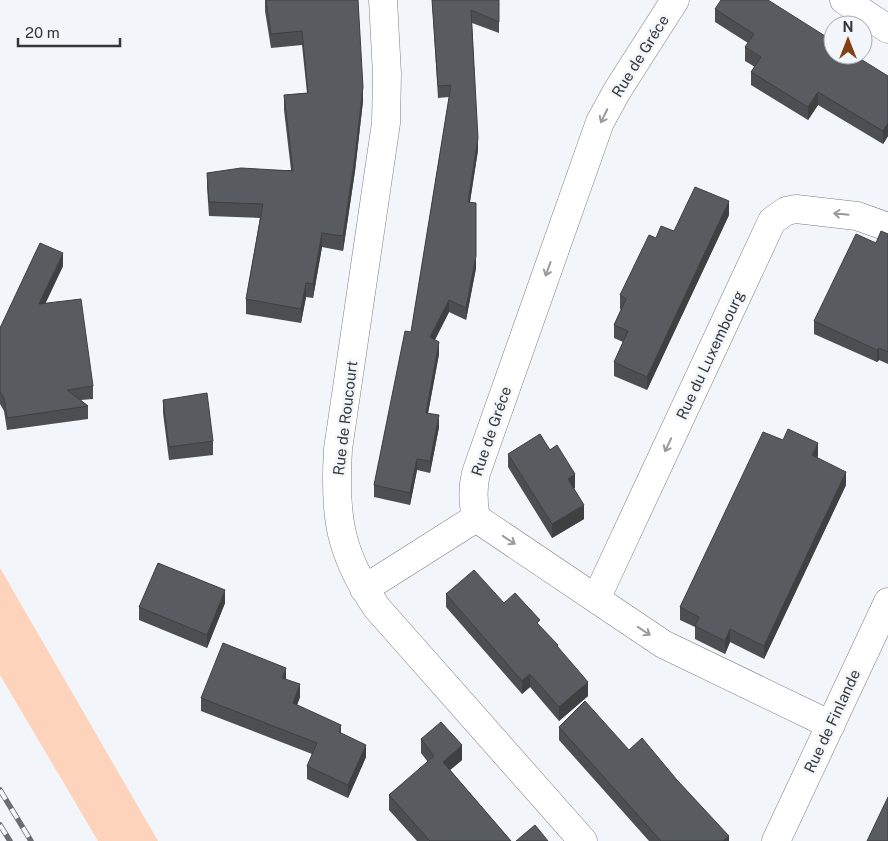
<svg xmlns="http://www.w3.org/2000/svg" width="888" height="841" viewBox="0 0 888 841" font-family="'Public Sans',sans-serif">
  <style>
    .green { fill: #fed3bc }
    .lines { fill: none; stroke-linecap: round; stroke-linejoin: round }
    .minor-casing { stroke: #7c7e83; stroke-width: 29 }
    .minor { stroke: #fff; stroke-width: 28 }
    .rail-casing { stroke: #6b6d70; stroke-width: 5.5 }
    .rail { stroke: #f2f5fa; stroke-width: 4; stroke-dasharray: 11; stroke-linecap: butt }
    .wall { fill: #4c4e52 }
    .shaded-wall { fill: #3e4042 }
    .building { fill: #585b5f; stroke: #3e4042 }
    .oneway { stroke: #9a9a9c }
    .labels { text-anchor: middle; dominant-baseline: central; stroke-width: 5; stroke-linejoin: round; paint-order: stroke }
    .street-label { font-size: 15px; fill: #353638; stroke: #f2f5fa }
  </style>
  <rect width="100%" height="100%" fill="#f2f5fa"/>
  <path class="green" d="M0,568L158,841H98L0,675Z"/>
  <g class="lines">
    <g class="minor-casing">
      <path id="minor" d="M383,0L387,74L386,123L338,449C334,515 339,553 377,608L583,841
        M675,0L617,91L600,122L476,473C472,489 473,502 476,518L663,644L831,725
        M844,0L888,29
        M364,589L476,518
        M596,599L772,221L786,211L796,209L857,216L888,227
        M776,841L888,602"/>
    </g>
    <use href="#minor" class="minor"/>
    <g class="rail-casing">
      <path id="rail" d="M0,790L31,841
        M0,825L10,841"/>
    </g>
    <use href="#rail" class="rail"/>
  </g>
  <path class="wall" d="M265,0H358L363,101L355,171L343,251L322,247L313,298L306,297L301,323L246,314V299L260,218L209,216L207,187V173L291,170L284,110V95L307,93L302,45L271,48L265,11Z
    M432,0H499V33L472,23L478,150L470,202L476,268L466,320L449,312L435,340L439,354L428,413L439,427L430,473L417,470L410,505L374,497V485L411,332L449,97L438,98Z
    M715,9L888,76V136L883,144L818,105L808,120L751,85V72L755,67L745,61V47L748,43L715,22Z
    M729,215L647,390L614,376V362L623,342L614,338V325L621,309H620V295L656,238L674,231Z
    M888,234V364L879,360L877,362L814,334V321L876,243Z
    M63,266L45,304L93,386V399L81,400L88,406V419L7,430L4,411L0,404V328Z
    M163,400L213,441V455L169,460L163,413Z
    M508,454L575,488H574L584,519L552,538L508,467Z
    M818,456L817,457L846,485L764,659L730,642L725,654L695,639V627L680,620V607Z
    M446,594L504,603L540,626L558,647L588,696L559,721L530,687L522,694L446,607Z
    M225,603L207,648L139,620V607Z
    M286,679L300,697L297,705L341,734L366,757L348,798L307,779V766L312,754L201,711V698Z
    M559,727L629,750L677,780L729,841H649L559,740Z
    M421,739L462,760L450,770L511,841H417L389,810V795L428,762L421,753Z"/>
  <path class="shaded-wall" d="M363,87V101L355,171L343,251V236Z
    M818,92V105L808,120V107Z
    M888,123V136L883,144V131Z
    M478,138V150L468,214V202Z
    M729,201V215L647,390V377Z
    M322,233V247L313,298V284Z
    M63,253V266L39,317V304Z
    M476,256V268L466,320V308Z
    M306,283V297L301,323V309Z
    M449,300V312L430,349V337Z
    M439,342V354L426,424V413Z
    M879,348V360L877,362V350Z
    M439,415V427L430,473V461Z
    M818,443V456L812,468V455Z
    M417,459V470L410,505V493Z
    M846,472V485L764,659V646Z
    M575,474V488L568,492V479Z
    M584,505V519L552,538V524Z
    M225,590V603L207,648V635Z
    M730,629V642L725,654V641Z
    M286,668V681L282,678Z
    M530,674V687L522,694V681Z
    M588,682V696L559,721V707Z
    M300,684V697L293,716V703Z
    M341,725V738L339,732Z
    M366,745V757L348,798V785Z
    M462,745V760L443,776V762Z
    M729,836V841H723Z"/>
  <path class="building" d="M266,0H358L363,87L355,157L343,236L322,233L313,284L306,283L301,309L246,299L263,204L209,202L207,173L241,168L293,171L284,95L308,93L302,31L271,34Z
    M432,0H499V22L471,10L478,138L468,202L476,203V256L466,308L449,300L430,337L439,342L426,413L439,415L430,461L417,459L410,493L374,485L405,331L411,332L451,85L438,86Z
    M721,0H768L833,41V55H854L888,76V123L883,131L818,92L808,107L751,72L761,57L745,47L754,34L715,9Z
    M695,187L729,201L647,377L614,362L628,331L614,325L626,299L620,295L649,235L656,238L661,226L674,231Z
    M881,231L888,234V352L879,348L877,350L814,321L856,234L876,243Z
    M40,243L63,253L39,304L81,299L93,386L67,390L88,406L7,418L4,398L0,392V328Z
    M207,393L213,441L169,447L163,400Z
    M788,429L818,443L812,455L846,472L764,646L730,629L725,641L695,626L699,617L680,607L763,432L783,440Z
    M540,434L550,450L557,445L575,474L568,479L584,505L552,524L508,454Z
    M158,563L225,590L207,635L139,607Z
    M474,570L504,603L515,593L540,620L537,623L558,645L557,646L588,682L559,707L530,674L522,681L446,594Z
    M223,643L286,668L282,678L300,684L293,703L341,725L339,732L366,745L348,785L307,766L317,743L201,698Z
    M585,701L629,750L642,738L677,780L729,836L723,841H661L559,727Z
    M441,722L462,745L443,762L511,841H430L389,795L434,756L421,739Z
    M888,797V841H867Z
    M535,825L548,841H516Z"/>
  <defs><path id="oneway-shaft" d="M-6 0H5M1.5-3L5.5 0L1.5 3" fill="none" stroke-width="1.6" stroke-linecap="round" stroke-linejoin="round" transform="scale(1.25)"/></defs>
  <g class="oneway">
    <use href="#oneway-shaft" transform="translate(604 116) rotate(116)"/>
    <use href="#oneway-shaft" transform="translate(841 214) rotate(-174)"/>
    <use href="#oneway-shaft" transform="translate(548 269) rotate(110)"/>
    <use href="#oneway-shaft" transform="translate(668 445) rotate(115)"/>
    <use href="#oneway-shaft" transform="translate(509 540) rotate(34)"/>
    <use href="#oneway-shaft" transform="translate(644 631) rotate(34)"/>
  </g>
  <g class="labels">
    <g class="street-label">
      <text transform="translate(640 56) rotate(-58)">Rue de Gréce</text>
      <text transform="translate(710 355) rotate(-65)">Rue du Luxembourg</text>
      <text transform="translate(345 418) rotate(-83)">Rue de Roucourt</text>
      <text transform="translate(491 431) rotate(-71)">Rue de Gréce</text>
      <text transform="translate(832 721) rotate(-65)">Rue de Finlande</text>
    </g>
  </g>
  <g transform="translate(848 40)"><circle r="24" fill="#f2f5fa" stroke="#a6a9ac"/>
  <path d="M0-4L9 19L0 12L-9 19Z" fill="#844015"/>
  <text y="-8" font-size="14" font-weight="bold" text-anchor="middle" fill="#353638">N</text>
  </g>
  <path d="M18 38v8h102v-8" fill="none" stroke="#353638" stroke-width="2.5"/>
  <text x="25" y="38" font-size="15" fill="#353638" stroke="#f2f5fa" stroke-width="4" paint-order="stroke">20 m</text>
</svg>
